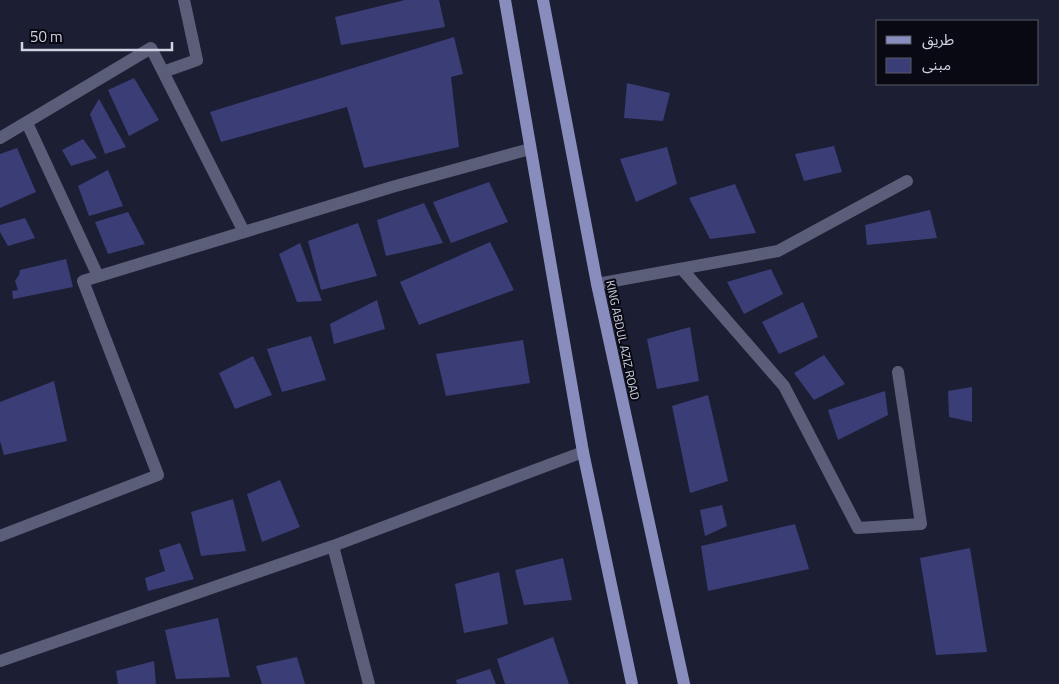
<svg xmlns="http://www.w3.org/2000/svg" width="1059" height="684" viewBox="0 0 1059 684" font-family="'Titillium Web','Noto Sans Arabic',sans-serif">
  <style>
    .building { fill: #3b3d76 }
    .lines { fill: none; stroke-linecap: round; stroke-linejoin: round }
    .street { stroke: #5a5e78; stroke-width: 12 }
    .primary { stroke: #888dbe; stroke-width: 12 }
    .labels { text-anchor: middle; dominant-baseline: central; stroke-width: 4; stroke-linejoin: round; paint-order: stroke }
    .street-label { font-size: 12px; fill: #d0d3e2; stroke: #080912 }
  </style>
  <rect width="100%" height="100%" fill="#1c1e34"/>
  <path class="building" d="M405,0H439L445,27L341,45L335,17Z
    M454,37L463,74L451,77L459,147L364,168L347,107L221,142L210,112Z
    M134,78L159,120L129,136L108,90Z
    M627,83L670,93L663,121L624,118Z
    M99,99L126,147L105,154L90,114Z
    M83,139L97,158L71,166L62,150Z
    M834,146L842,172L804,181L795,154Z
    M667,147L677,184L636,202L620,159Z
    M17,148L36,192L0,208V154Z
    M108,170L123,206L89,216L78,186Z
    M489,182L508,222L451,243L433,202Z
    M735,184L756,233L710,239L689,198Z
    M424,203L443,243L386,256L377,220Z
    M930,210L937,238L867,245L865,225Z
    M128,212L145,244L108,254L95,222Z
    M25,218L35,238L8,246L0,232V225Z
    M358,223L377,276L321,290L308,241Z
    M490,242L514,290L419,325L400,282Z
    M300,243L322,301L297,302L279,254Z
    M66,259L73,287L13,299L12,291L18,290L15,281L19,275L20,270Z
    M771,269L783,294L744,314L727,282Z
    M377,300L385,329L334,344L330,324Z
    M803,302L818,337L779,354L762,322Z
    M690,327L699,381L657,389L647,339Z
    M311,336L326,380L282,392L267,349Z
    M523,340L530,383L446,396L436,354Z
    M824,355L845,384L814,400L794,373Z
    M253,356L272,395L235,409L219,373Z
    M54,381L67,441L4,455L0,441V402Z
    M972,387V422L949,417L948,391Z
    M885,391L888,415L838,440L828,410Z
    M708,395L728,481L690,493L672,406Z
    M280,480L300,527L262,542L247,494Z
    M233,499L246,551L201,556L191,512Z
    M722,505L727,526L705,536L700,510Z
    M795,524L809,569L708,591L701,546Z
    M180,543L194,579L148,591L145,578L165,571L159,550Z
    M970,548L987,652L936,655L920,558Z
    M563,558L572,600L524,605L515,570Z
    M499,572L508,624L464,633L455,584Z
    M218,618L230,677L176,679L165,630Z
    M553,637L569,684H505L497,659Z
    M297,657L305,684H262L256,666Z
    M154,661L156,684H118L116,671Z
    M490,669L496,684H457L456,680Z"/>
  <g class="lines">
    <path class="street" d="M163,72L197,60L184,0
      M27,123L98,276
      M0,138L151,48L244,232
      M682,269L784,386L858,528L921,524L898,372
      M597,284L778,251L907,181
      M0,536L158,475L83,281L392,187L530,149
      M333,546L369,684
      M0,661L333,546L583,452"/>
    <path class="primary" d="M505,0L583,452L632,684
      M543,0L597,284L684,684"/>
  </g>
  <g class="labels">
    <g class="street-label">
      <text transform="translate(623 340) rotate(78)">KING ABDUL AZIZ ROAD</text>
    </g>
  </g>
  <rect x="876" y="20" width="162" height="65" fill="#080912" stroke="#585a65"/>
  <rect x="886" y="36" width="25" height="8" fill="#888dbe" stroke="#585a65"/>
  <text x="922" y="45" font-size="15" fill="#d0d3e2">طريق</text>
  <rect x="886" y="58" width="25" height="15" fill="#3b3d76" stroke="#585a65"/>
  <text x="922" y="70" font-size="15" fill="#d0d3e2">مبنى</text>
  <path d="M22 42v8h150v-8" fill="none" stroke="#d0d3e2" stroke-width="2.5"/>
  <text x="30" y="42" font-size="15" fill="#d0d3e2" stroke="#080912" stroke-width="4" paint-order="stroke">50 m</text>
</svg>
